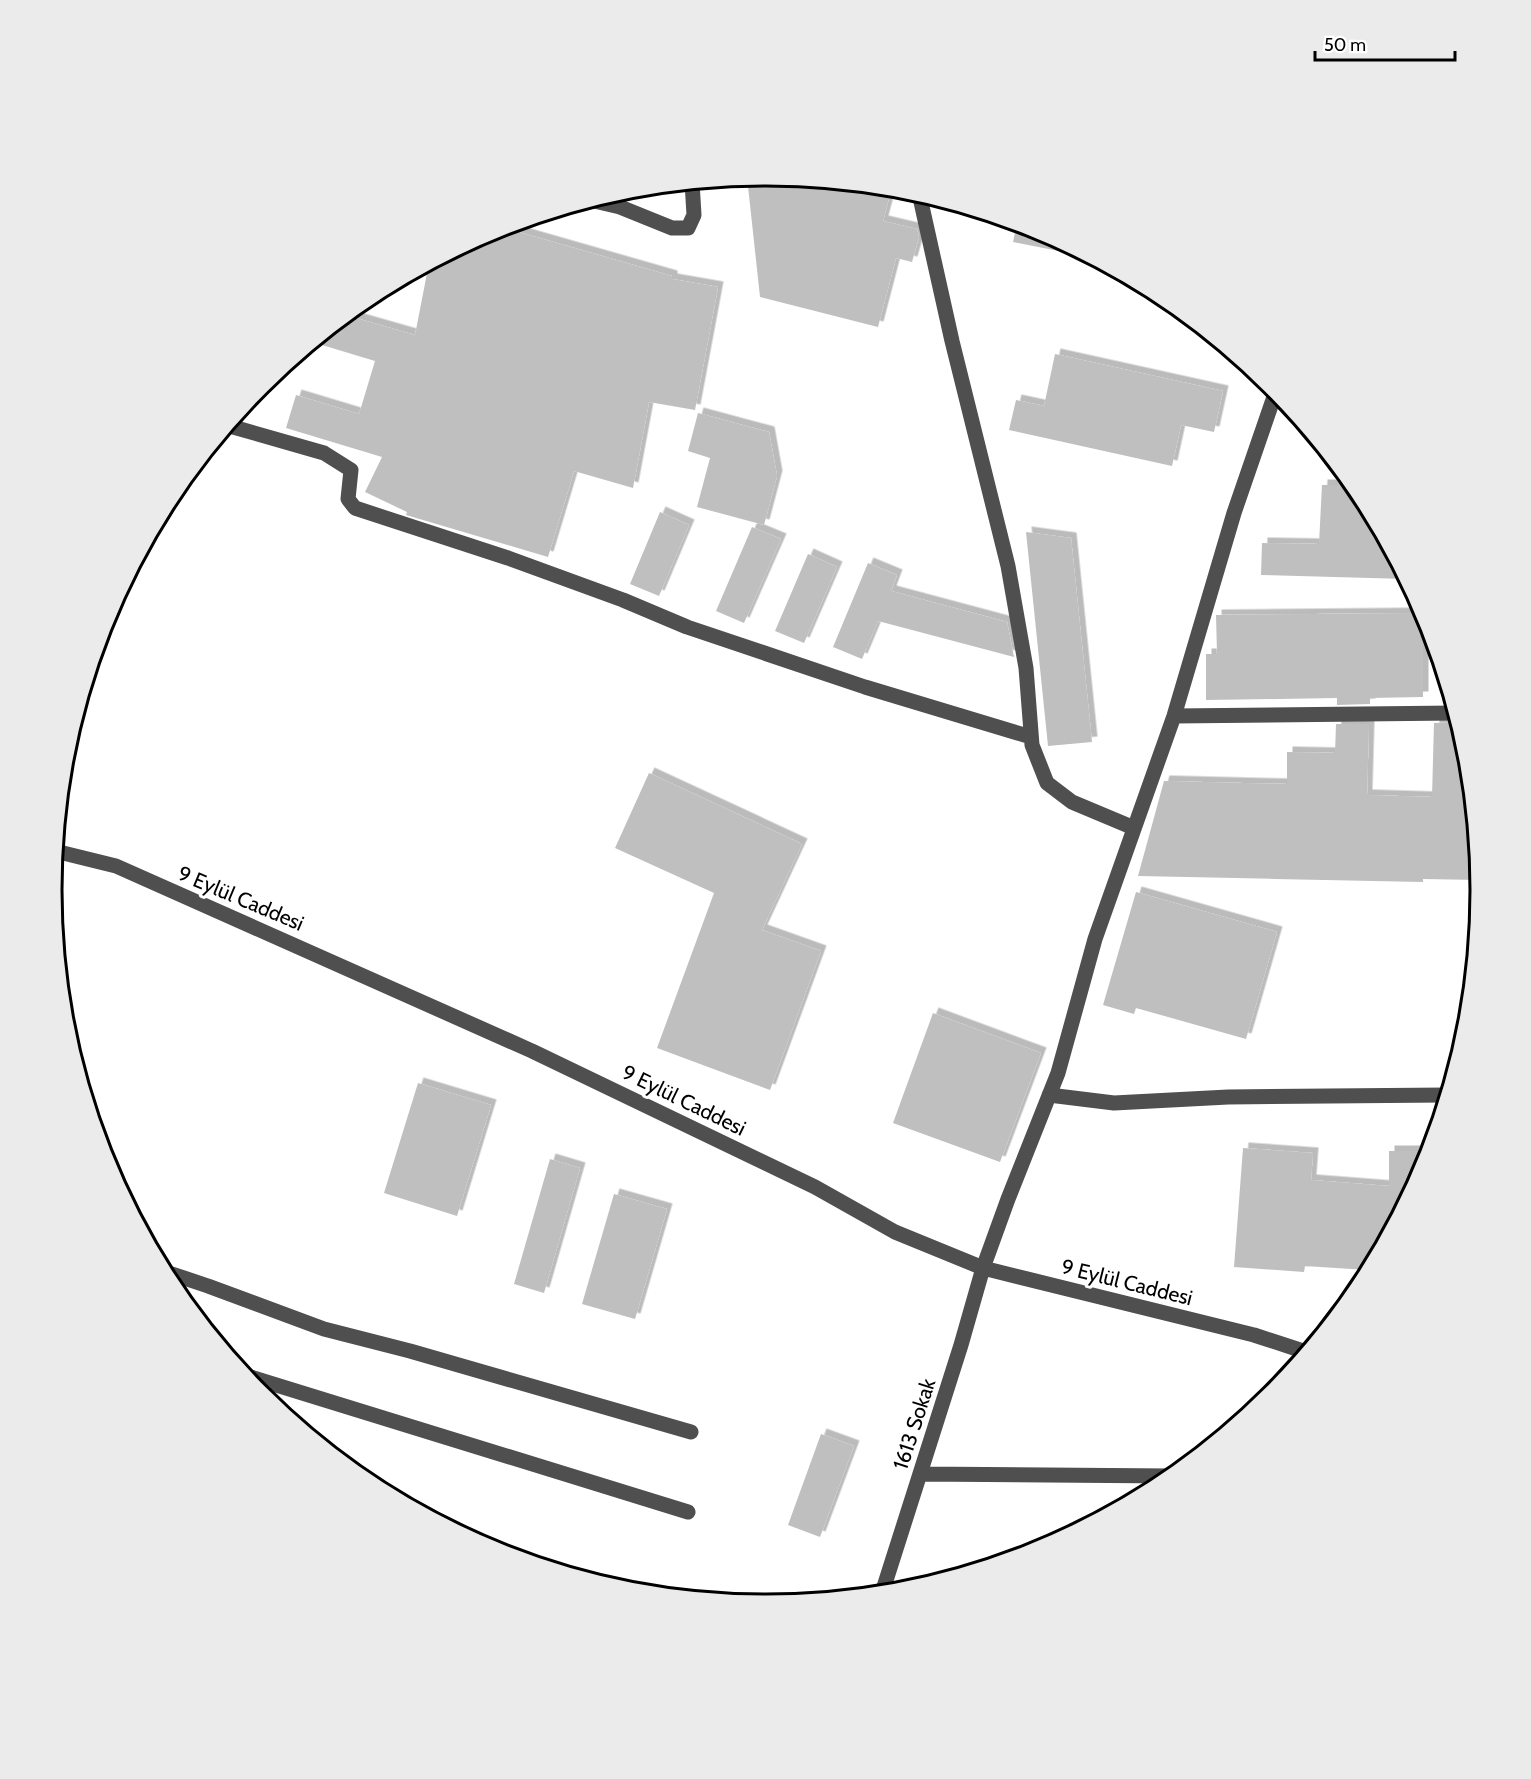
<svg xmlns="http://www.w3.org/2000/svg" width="1531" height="1779" viewBox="0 0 1531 1779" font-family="Cabin,sans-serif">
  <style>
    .building { fill: #bfbfbf; filter: url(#shadow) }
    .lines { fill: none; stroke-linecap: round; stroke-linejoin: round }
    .minor { stroke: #4f4f4f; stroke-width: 15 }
    .labels { text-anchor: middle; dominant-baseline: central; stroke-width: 6; stroke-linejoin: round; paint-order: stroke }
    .street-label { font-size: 21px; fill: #000; stroke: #fff }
    .rim { fill: none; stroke: #000; stroke-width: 3 }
  </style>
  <defs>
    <filter id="shadow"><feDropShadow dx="5.5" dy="-5.5" stdDeviation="0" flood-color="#0004"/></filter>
  </defs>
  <rect width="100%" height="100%" fill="#fff"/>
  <path class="building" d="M766,175L892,187L883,221L917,229L919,237L912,262L896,258L878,327L760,297L747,177Z
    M1017,223L1039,230L1081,252L1079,255L1013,242Z
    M501,227L672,276V279L718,287L695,410L649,402L633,488L574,471L548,557L406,515L407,512L365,492L382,457L286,428L296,395L359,414L375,361L312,342L345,315L415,335L429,263L492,229Z
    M1055,354L1223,391L1214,432L1181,425L1172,466L1009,430L1016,400L1044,406Z
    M698,413L769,432L777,476L764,525L697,507L710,458L688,451Z
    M1338,467L1360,493L1406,579L1261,575L1262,543L1319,544L1322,485H1338Z
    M660,512L689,525L659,596L630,584Z
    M752,527L781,539L744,623L716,611Z
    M1026,532L1071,538L1092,742L1048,746Z
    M808,554L837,567L804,643L775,631Z
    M868,563L897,575L891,591L1007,622L1014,657L878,621L862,659L833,647Z
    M1424,613L1431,635V646H1423V697L1370,698V704L1337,705V698L1206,700V654H1217L1216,615Z
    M1457,722L1466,750L1479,880L1423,879V882L1138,876L1164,781L1287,784V752L1335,753L1336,724H1369L1367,795L1432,797L1434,723Z
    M649,773L802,844L762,930L821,951L770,1090L657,1048L714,893L615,848Z
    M1136,892L1277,932L1246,1039L1136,1008L1134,1014L1103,1005Z
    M933,1013L1041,1053L1000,1162L893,1123Z
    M418,1083L491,1105L457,1216L384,1193Z
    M1243,1148L1313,1153L1311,1180L1389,1186V1151H1429L1425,1163L1367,1270L1305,1266L1304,1272L1234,1267Z
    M550,1159L580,1168L544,1293L514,1284Z
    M614,1194L667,1209L635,1319L582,1304Z
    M821,1434L854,1446L820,1537L788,1525Z"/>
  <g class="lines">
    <path class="minor" d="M919,193L952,341L1008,566L1026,668L1032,745L1047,783L1072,802L1134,828
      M590,200L620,207L672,228H688L694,215L692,182
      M226,425L324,453L351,470L348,499L355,508L508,558L623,600L687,627L865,687L1031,737
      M1174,716L1455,713
      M55,851L116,866L532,1051L815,1187L895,1232L983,1268L1254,1335L1306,1352
      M1049,1095L1114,1103L1228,1097L1446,1095
      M163,1271L208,1286L324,1329L410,1351L691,1432
      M244,1375L688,1512
      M920,1474L1171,1476
      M882,1593L961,1345L983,1268L1008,1199L1058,1073L1095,939L1174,716L1234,513L1276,391"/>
  </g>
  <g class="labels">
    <g class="street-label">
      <text transform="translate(241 898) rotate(23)">9 Eylül Caddesi</text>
      <text transform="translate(684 1100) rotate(26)">9 Eylül Caddesi</text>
      <text transform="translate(1127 1282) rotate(14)">9 Eylül Caddesi</text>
      <text transform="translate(914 1424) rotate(-72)">1613 Sokak</text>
    </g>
  </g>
  <path d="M0 0H1531V1779H0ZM62 890a704 704 0 1 1 1408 0a704 704 0 1 1-1408 0Z" fill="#ebebeb" fill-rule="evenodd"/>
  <path class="rim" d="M62 890a704 704 0 1 1 1408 0a704 704 0 1 1-1408 0Z"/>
  <path d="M1315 51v9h140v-9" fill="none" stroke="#000000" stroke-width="3"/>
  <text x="1324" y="51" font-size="18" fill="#000000" stroke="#ffffff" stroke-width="4.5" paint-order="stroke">50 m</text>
</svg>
